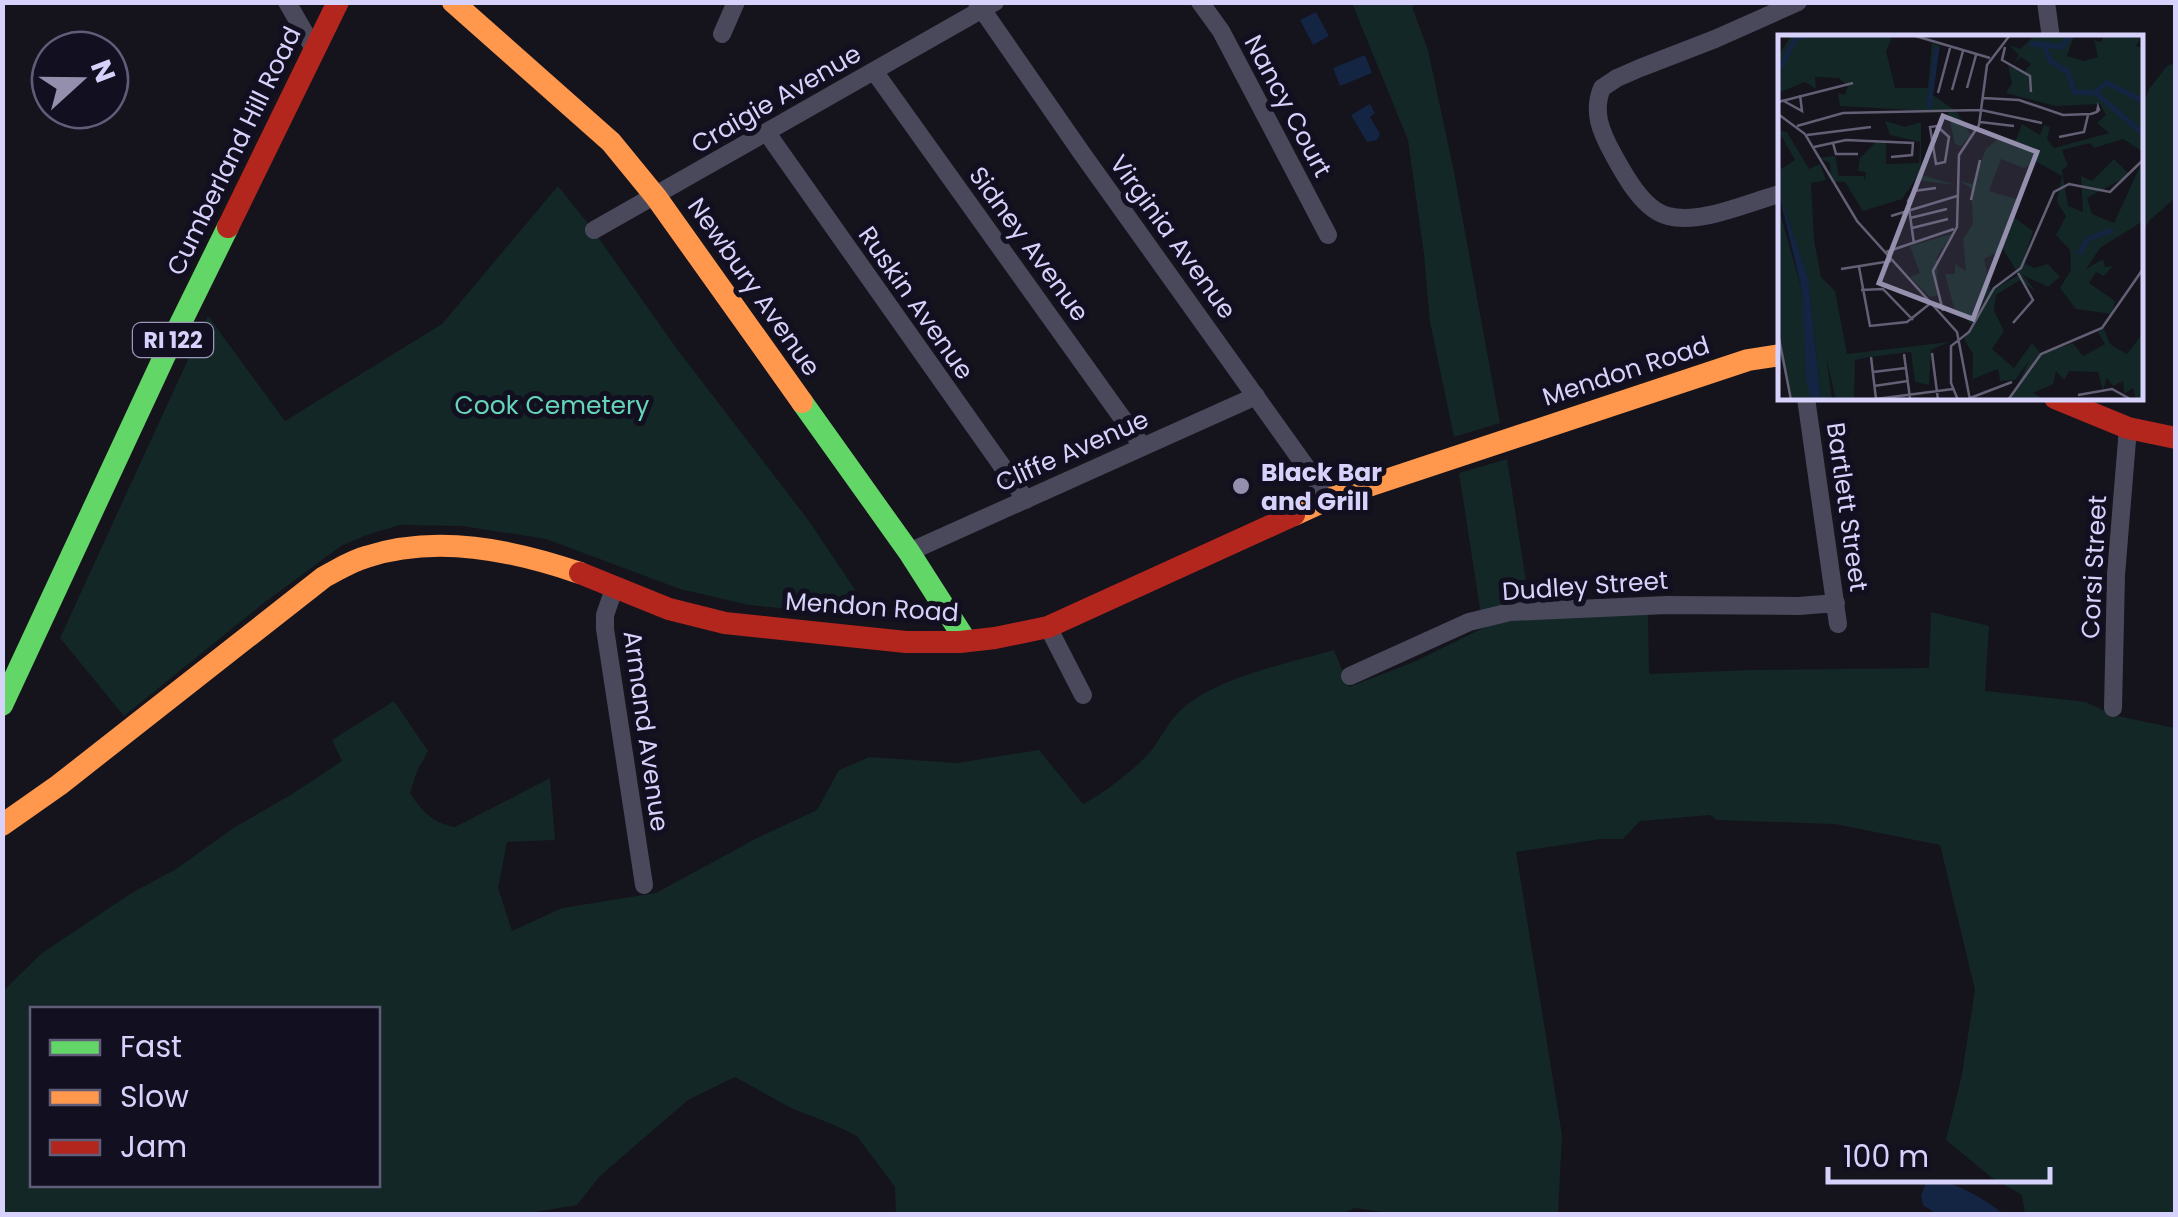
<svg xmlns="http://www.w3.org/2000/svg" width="2178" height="1217" viewBox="0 0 2178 1217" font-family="Poppins,sans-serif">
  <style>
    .green { fill: #132727; fill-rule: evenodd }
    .water { fill: #132542 }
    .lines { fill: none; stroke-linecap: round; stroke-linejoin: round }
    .street { stroke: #4a495c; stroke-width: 18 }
    .fast { stroke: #63d668; stroke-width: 22 }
    .slow { stroke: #ff974d; stroke-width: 22 }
    .jam { stroke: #b3261e; stroke-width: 22 }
    .poi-dot { fill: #938fad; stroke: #120f20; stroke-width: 4 }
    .labels { text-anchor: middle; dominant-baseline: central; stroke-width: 10; stroke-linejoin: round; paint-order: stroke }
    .shield { fill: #120f20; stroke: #9c98b9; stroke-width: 2.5 }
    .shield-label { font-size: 22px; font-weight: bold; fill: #d7d2fb }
    .street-label { font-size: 25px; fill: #d7d2fb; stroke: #120f20 }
    .park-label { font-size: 25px; fill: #65d4b8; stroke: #120f20 }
    .poi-label { font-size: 25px; font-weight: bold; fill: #d7d2fb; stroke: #120f20; text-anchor: start }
    .inset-river { fill: none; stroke: #132542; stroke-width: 5 }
    .inset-road { fill: none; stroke: #635f75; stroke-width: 2.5 }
    .view { fill: #938fad; fill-opacity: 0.15; stroke: #938fad; stroke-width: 5 }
    .inset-edge { fill: none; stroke: #d7d2fb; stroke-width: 5 }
  </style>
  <rect width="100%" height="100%" fill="#15131c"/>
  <path class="green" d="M1352,3H1419L1412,7L1428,50L1454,172L1500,423L1454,437L1430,322L1424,254L1408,140Z
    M2175,63V198L2150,220L2141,233V110L2149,89L2167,66Z
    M558,186L590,226L677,349L809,521L874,618L749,605L680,589L546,539L462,526L400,525L367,535L341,546L265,602L124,716L60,638L208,316L285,421L442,324Z
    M1507,459L1532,620L1648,611L1649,674L1750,670L1929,668L1931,612L1989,626L1985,691L2086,702L2113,715L2175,728V1214H2025L2022,1195L1991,1177L1946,1140L1962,1074L1975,990L1940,845L1835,824L1717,820L1710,815L1640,821L1623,839H1601L1516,852L1562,1135L1558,1214H1397L1354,1208L1343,1214H896L895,1187L857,1136L834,1125L791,1108L735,1077L688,1100L600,1176L577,1205L523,1214H3V991L42,953L130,894L176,869L235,827L289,796L342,761L332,740L394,701L428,751L417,771L410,793C422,811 432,823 455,827L550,778L555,840L507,842L498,888L512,931L562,908L656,893L755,839L817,810L839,770L869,757L957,763L1039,750L1083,804C1102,795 1136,768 1150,752C1160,740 1166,725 1177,714C1211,678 1287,664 1334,650L1349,687L1416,661L1483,628L1459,473ZM32,1010H378V1184H32Z"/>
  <path class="water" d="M1316,12L1329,36L1313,45L1300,20Z
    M1365,55L1372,73L1340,86L1333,68Z
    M1370,104L1375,113L1370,117L1380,134L1377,140L1367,142L1351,115Z
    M1934,1179C1959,1184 1981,1197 2001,1212V1214H1937L1923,1205L1921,1196L1926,1182Z"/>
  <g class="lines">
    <path class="street" d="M287,2L314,49
      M977,2L1081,152L1329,499
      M1200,2L1221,31L1328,235
      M2046,2L2051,38
      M722,34L736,2
      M874,71L1143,447
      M767,133L1026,500
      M1780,194C1749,202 1700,225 1668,216C1643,210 1624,174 1613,154C1601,132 1592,112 1602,88L1617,78L1640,68L1715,39L1798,2
      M594,230L995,2
      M1806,398L1838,624
      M909,552L1256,396
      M615,586L605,615V629L644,885
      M1048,627L1083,695
      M1350,676L1469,622L1510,612L1667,605L1799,606L1836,603
      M2113,708L2116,575L2128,428"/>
    <path class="fast" d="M802,402L909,552L966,641
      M2,705L164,357L228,227"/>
    <path class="slow" d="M453,2L611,142L656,197L802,402
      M1294,515L1329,499L1748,360L1780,355
      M2,825L59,785L324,577C338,570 351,561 366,557C437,534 512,550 580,573"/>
    <path class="jam" d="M228,227L338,2
      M2055,398L2128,428L2176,438
      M580,573L669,609L725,623L906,642H960L995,638L1048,627L1294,515"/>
  </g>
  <circle class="poi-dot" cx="1241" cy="486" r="10"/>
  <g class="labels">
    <rect class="shield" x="133" y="323" width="80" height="34" rx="8"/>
    <g class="shield-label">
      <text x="173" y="340">RI 122</text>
    </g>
    <g class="street-label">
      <text transform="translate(776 99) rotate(-30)">Craigie Avenue</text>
      <text transform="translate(1288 106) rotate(62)">Nancy Court</text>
      <text transform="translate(234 151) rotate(-64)">Cumberland Hill Road</text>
      <text transform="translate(1173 237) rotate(54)">Virginia Avenue</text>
      <text transform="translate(1029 244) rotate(54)">Sidney Avenue</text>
      <text transform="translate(754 287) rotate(55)">Newbury Avenue</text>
      <text transform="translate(916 303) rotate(55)">Ruskin Avenue</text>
      <text transform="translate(1626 371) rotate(-18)">Mendon Road</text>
      <text transform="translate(1072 451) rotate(-24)">Cliffe Avenue</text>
      <text transform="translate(1847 507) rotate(82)">Bartlett Street</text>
      <text transform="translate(2094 567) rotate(-87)">Corsi Street</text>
      <text transform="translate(1585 586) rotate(-4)">Dudley Street</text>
      <text transform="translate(872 607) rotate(4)">Mendon Road</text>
      <text transform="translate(646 731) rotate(82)">Armand Avenue</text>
    </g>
    <g class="park-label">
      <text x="552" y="405">Cook Cemetery</text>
    </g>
    <g class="poi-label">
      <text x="1261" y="472">Black Bar<tspan x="1261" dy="29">and Grill</tspan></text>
    </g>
  </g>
  <g transform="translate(1778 35)">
    <rect width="365" height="365" fill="#15131c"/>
    <path d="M13,0H115L108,16L117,53H150L154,8L162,11L153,59L178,76L193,100L183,111L177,109L170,77L62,71L60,58L67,60L70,51L61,43L37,42L38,54L27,47L0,58V22ZM257,0H296L289,21L305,26L320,22L316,5L323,7L326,0H365L358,11L365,13V117L345,104L316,113L312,108L284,115L290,131L284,135L290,171L305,177L303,141L314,146L336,124L352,140L309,163L314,179L336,188L365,125V186L322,213L308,234L325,224L327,232L335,231L326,241L318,237L311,248L337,266L334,279L298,274L282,253L293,235L292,215L278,200L288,181L279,167L284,141L259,127L246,133L223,124L211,156L242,165L234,181L255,196L245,227L256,233L270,229L282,242L270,252L245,240L258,257L242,245L218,260L216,276L226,296L214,314L236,333L254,308L263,319L295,308L305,321L327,309L320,297L326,294L332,309L349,319L365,298V365H358L355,353L346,359L345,346L335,351L329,343L325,355L320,337L291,336L286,345L278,336L275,349L255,358L268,365H232L251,326L237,345L222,346L220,334L195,344L194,363L195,319L186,304L213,261L193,289L176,273L167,239H177V229L188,236L185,204L195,189L193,153L181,146L194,149L208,114L222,102L238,105L244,89L262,100L266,90L272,92L269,104L276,113L331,98L319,88L328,80L322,69L277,71L228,58L234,48L230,31L246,37L253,29L243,22L236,28L241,20L231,10L242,14ZM225,214L241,240L213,256L206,224ZM107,86L127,92L143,87V140L178,150L137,145L124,164L85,176L67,147H53L52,128L41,123L57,121L61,141H86L87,146L88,137L80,136L82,123L98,107H108V129L141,128L142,107L112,100ZM0,95L9,97L31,134L42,129L48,145L33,148L36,205L43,242L57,256L69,319L171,307L153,315L151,350L137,347L133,317L91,322L77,325L76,365H58L48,321L54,364L43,365L30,242L0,155V136L17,125ZM0,171L24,255L33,365L14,364L0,312ZM174,199L159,222L160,260L152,262L132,242L142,238L132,211Z" fill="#132727" fill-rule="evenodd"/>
    <path d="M0,155L30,242L43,365H33L28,344L24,255Z" fill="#132542"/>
    <path class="inset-river" d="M252,9H266L272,26L290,37L296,57L316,58L329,48L365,66M255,9L284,12L292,0M2,33L18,3L31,0M318,58L365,99M151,73L159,12M301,219L310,204L335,195"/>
    <path class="inset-road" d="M134,0L212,23M227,12L224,25L252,41L253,57M189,53L198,20M174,55L185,16M160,58L172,13M205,63L241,65L285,80L313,79L319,77L321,75L320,72L319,77M4,65L24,76L22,60M0,67L75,48M0,79L27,99L79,186L179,297L192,365M202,87L236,91M19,91L65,78L203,75L264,88M159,91L171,102L167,127L158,129L152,92ZM29,100L93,92M281,102L306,97L310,80M55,108L58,119H80M36,112L68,105L135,108L134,120L113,122M193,165L202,125M113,181L179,161M132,183L169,174M134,193L170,184M136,209L130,166L136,156L158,153M108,217L176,194M81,232L92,291L129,287L154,267M63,234L113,226M83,255L105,254L135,285M165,276L155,236L179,192L181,120L201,90L209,30L232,0M235,288L255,265L240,238M0,298L13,365M154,318L160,365M126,319L132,363M93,322L98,364L175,354M95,337L128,333M96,351L130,346M300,360L334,354L354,365M192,363L234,347M180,365L173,348V311L191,297L216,253L243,233L276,157L291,149L332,157L365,125M230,365L263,319L324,293L365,234"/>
    <path class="view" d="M165,81L259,117L195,284L101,248Z"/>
    <rect width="365" height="365" class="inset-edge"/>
  </g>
  <rect width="2178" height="1217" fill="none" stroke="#d7d2fb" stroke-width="10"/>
  <rect x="30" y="1007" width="350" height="180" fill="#120f20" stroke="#615d78" stroke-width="2.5"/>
  <rect x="50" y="1040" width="50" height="15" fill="#63d668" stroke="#615d78" stroke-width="2.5"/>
  <text x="120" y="1057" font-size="30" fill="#d7d2fb">Fast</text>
  <rect x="50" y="1090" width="50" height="15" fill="#ff974d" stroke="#615d78" stroke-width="2.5"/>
  <text x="120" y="1107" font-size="30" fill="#d7d2fb">Slow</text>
  <rect x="50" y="1140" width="50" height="15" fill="#b3261e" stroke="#615d78" stroke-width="2.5"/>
  <text x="120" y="1157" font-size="30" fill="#d7d2fb">Jam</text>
  <g transform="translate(80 80) rotate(69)"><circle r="48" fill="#120f20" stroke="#615d78" stroke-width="2.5"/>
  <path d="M0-8L18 38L0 25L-18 38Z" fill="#938fad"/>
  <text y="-15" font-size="28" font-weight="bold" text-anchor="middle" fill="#d7d2fb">N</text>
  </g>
  <path d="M1828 1167v15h222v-15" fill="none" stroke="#d7d2fb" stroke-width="5"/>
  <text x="1843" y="1167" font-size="30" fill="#d7d2fb" stroke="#120f20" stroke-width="8" paint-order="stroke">100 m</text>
</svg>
